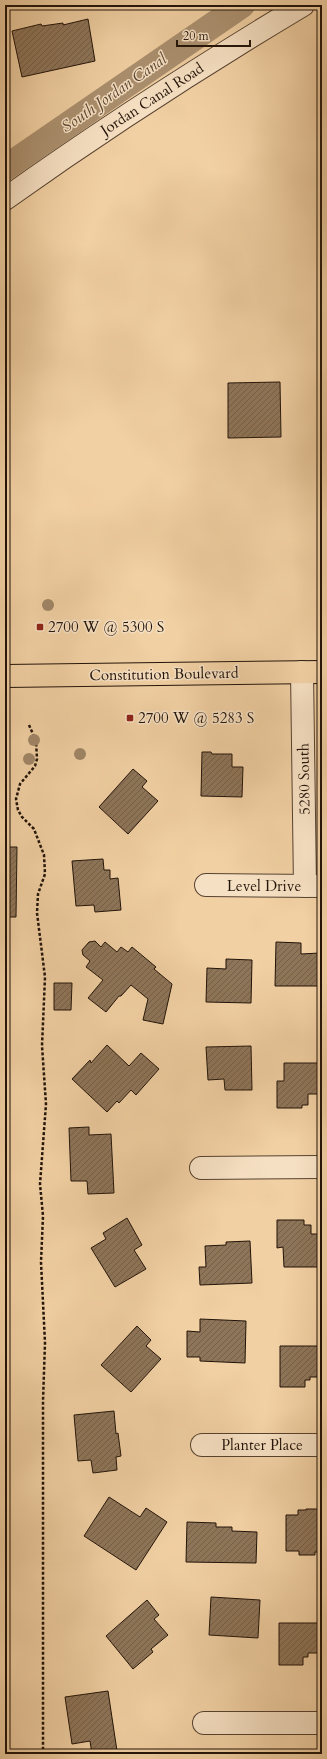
<svg xmlns="http://www.w3.org/2000/svg" width="327" height="1759" font-family="Cardo,serif">
<defs>
<pattern id="building-hatch" width="6" height="6" patternUnits="userSpaceOnUse"><rect width="6" height="6" fill="#8e7559"/><path d="M-1 1l2-2M0 6l6-6M5 7l2-2" fill="none" stroke="#745f48"/></pattern>
</defs>
<rect width="100%" height="100%" fill="#f1d0a3"/>
<filter id="stains"><feTurbulence type="fractalNoise" baseFrequency=".005" numOctaves="4"/><feColorMatrix values="0 0 0 0 .2 0 0 0 0 .09 0 0 0 0 .02 0 0 0 .5 -.17"/></filter>
<radialGradient id="worn" r=".72"><stop offset=".6" stop-color="#630" stop-opacity="0"/><stop offset="1" stop-color="#630" stop-opacity=".3"/></radialGradient>
<g fill="none" stroke-linecap="round" stroke-linejoin="round">
<path stroke="#ab906f" stroke-width="26" d="M5,168L242,5"/>
</g>
<g fill="url(#building-hatch)" stroke="#221309">
<path d="M88,19L95,61L22,77L12,31L41,24L42,26L63,23V25Z"/>
<path d="M280,382L281,437L228,438V383Z"/>
<path d="M202,752H211L212,754H232V767H243L242,797L201,796Z"/>
<path d="M133,769L147,781L142,787L158,801L128,834L99,807Z"/>
<path d="M5,847H17L16,917H5Z"/>
<path d="M103,859L104,870H110V879L118,878L121,910L95,912L94,905L76,906L72,861Z"/>
<path d="M95,941L101,947L105,942L117,952L121,947L128,952L132,947L156,967L154,969L172,984L163,1024L143,1020L148,999L131,985L121,996H119L106,1012L88,998L103,980L86,967L90,961L83,955L82,950L89,942Z"/>
<path d="M276,942L301,943V954L320,953V986H275Z"/>
<path d="M226,959L252,960L251,1003L206,1002L207,968L226,969Z"/>
<path d="M54,983H72L71,1010H54Z"/>
<path d="M107,1045L129,1066L141,1053L159,1069L136,1095L131,1090L119,1103L117,1101L107,1112L72,1079L90,1060L91,1063Z"/>
<path d="M251,1046L252,1090H225L224,1079L208,1080L206,1047Z"/>
<path d="M284,1063H322V1094H308V1105H302V1108H277V1081H284Z"/>
<path d="M89,1127V1135L111,1134L114,1193L88,1194L87,1181H71L69,1128Z"/>
<path d="M127,1218L142,1245L134,1250L146,1269L115,1287L91,1248L106,1239L103,1233Z"/>
<path d="M277,1220H304V1225H311V1234H322V1267H284L283,1247L277,1248Z"/>
<path d="M250,1241L252,1283L200,1285L199,1267H206L205,1246L226,1245V1242Z"/>
<path d="M200,1319L246,1321L245,1363L200,1361V1357H187V1331L200,1332Z"/>
<path d="M137,1326L151,1340L146,1346L161,1359L131,1392L101,1365Z"/>
<path d="M280,1346H322V1377H310V1380H305V1387H280Z"/>
<path d="M114,1411L116,1434L118,1433L121,1456L116,1457L117,1470L93,1473L91,1460L78,1461L74,1415Z"/>
<path d="M109,1497L140,1517L146,1508L167,1522L136,1570L84,1536Z"/>
<path d="M306,1509H322V1552H315V1555H299V1551H286V1515H298V1510H306Z"/>
<path d="M187,1522L216,1523V1527H232V1531L257,1532L256,1563L186,1562Z"/>
<path d="M211,1597L260,1600L258,1638L209,1635Z"/>
<path d="M147,1600L159,1615L154,1619L168,1635L151,1649L153,1652L133,1669L106,1636Z"/>
<path d="M279,1623H322V1653H308V1657H303V1665H279Z"/>
<path d="M108,1691L117,1751L92,1754L90,1741L72,1744L65,1697Z"/>
</g>
<g fill="none" stroke-linecap="round" stroke-linejoin="round">
<defs>
<g id="minor">
<path d="M5,199C102,130 201,66 303,5"/>
<path d="M302,672L305,886"/>
<path d="M206,885L322,886"/>
<path d="M201,1168L322,1167"/>
<path d="M202,1445H322"/>
<path d="M204,1723H322"/>
</g>
<path id="major" d="M5,676L322,672"/>
</defs>
<use href="#minor" stroke="#564230" stroke-width="24"/>
<use href="#major" stroke="#221309" stroke-width="24"/>
<path stroke="#221309" stroke-width="2.5" stroke-dasharray="3 2" stroke-linecap="butt" d="M29,725L36,741L37,759L35,766L20,784L16,799L18,810L22,817L34,829L44,855L45,874L38,894L37,913L45,977L42,1046L46,1104L40,1184L43,1216L41,1262L45,1343L43,1401V1754"/>
<use href="#minor" stroke="#f6e0c3" stroke-width="22"/>
<use href="#major" stroke="#f1d0a3" stroke-width="22"/>
</g>
<g fill="#a08667">
<circle cx="48" cy="605" r="6"/>
<circle cx="34" cy="740" r="6"/>
<circle cx="80" cy="754" r="6"/>
<circle cx="29" cy="759" r="6"/>
</g>
<g fill="#8f2418" stroke="#f6e0c3" stroke-width="1.5">
<rect x="36" y="623" width="8" height="8" rx="2"/>
<rect x="126" y="714" width="8" height="8" rx="2"/>
</g>
<g text-anchor="middle" dominant-baseline="central" stroke-width="3" stroke-linejoin="round" paint-order="stroke">
<g font-size="15" fill="#221309" stroke="#f6e0c3">
<text transform="translate(152 99) rotate(-33)">Jordan Canal Road</text>
<text transform="translate(164 674) rotate(-1)">Constitution Boulevard</text>
<text transform="translate(304 779) rotate(-91)">5280 South</text>
<text x="264" y="886">Level Drive</text>
<text x="262" y="1445">Planter Place</text>
</g>
<g font-size="15" fill="#221309" stroke="#f6e0c3" text-anchor="start">
<text x="48" y="627">2700 W @ 5300 S</text>
<text x="138" y="718">2700 W @ 5283 S</text>
</g>
<g font-size="16" font-style="italic" fill="#594532" stroke="#f6e0c3">
<text transform="translate(114 93) rotate(-35)">South Jordan Canal</text>
</g>
</g>
<rect width="327" height="1759" fill="none" stroke="#f1d0a3" stroke-width="20"/>
<rect x="6" y="6" width="315" height="1747" fill="none" stroke="#221309" stroke-width="2"/>
<rect x="10" y="10" width="307" height="1739" fill="none" stroke="#221309"/>
<path d="M177 40v6h73v-6" fill="none" stroke="#221309" stroke-width="2"/>
<text x="183" y="40" font-size="12" fill="#221309" stroke="#f6e0c3" stroke-width="3" paint-order="stroke">20 m</text>
<rect width="100%" height="100%" filter="url(#stains)"/>
<rect width="100%" height="100%" fill="url(#worn)"/>
</svg>
